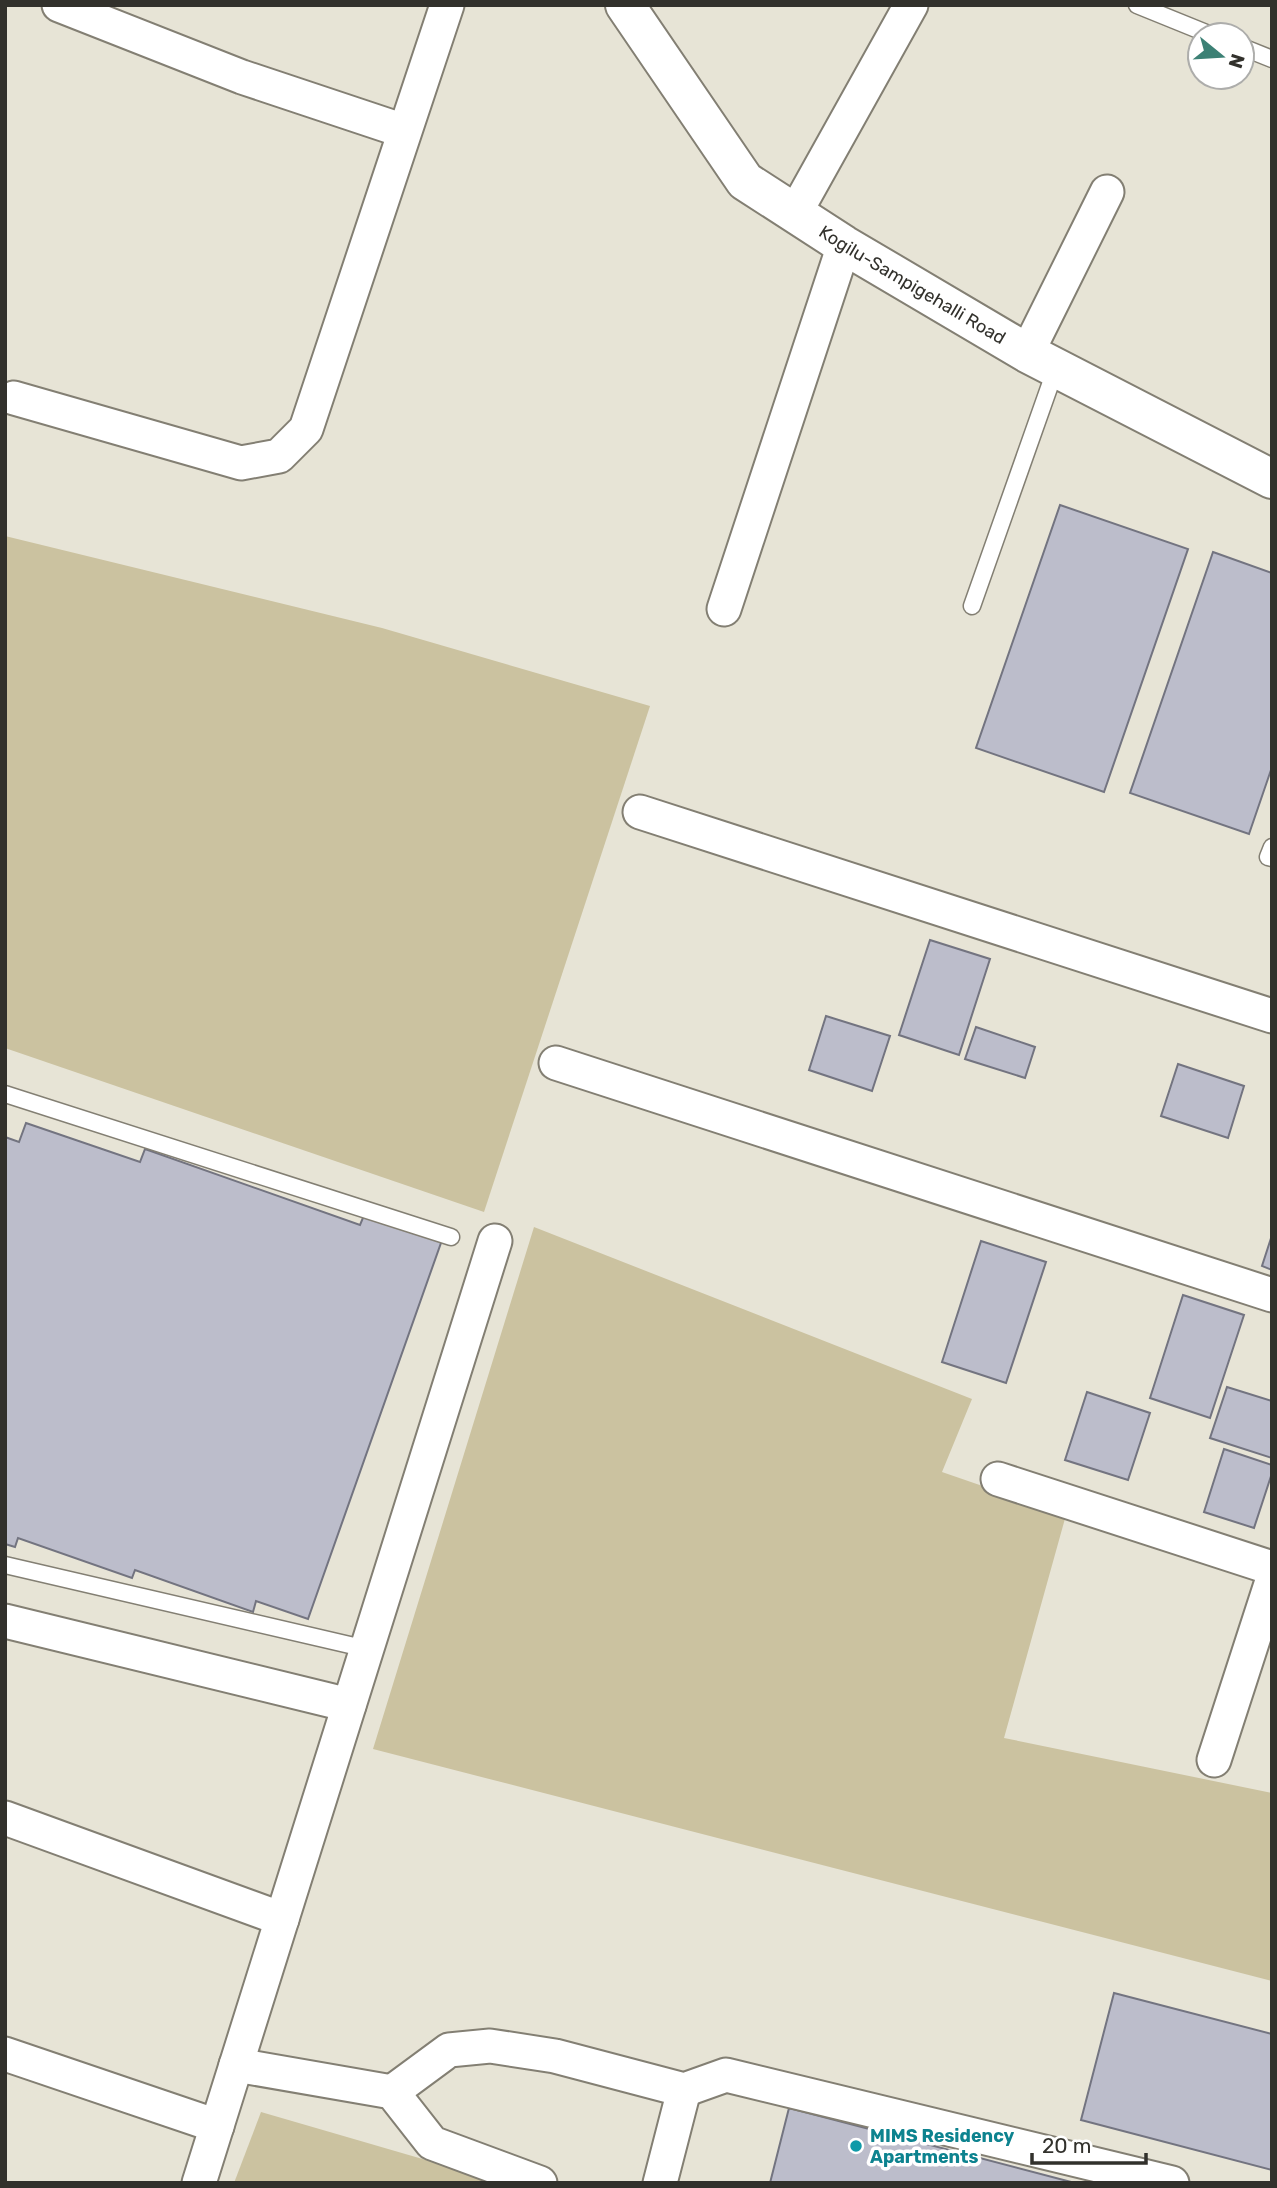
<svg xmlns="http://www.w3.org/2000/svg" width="1277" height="2188" font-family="Rubik,sans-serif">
<rect width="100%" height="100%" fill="#e7e4d6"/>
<g fill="#cbc2a0">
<path d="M5,536L382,628L650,706L484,1212L5,1048Z"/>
<path d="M534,1227L972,1399L942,1472L1066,1515L1004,1738L1272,1793V1981L373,1749Z"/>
<path d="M261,2112L505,2183H234Z"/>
</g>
<g fill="#bcbdcb" stroke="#737480" stroke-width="2">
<path d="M1060,505L1188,549L1104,792L976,748Z"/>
<path d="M1213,552L1272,573V767L1249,834L1130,793Z"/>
<path d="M930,940L990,959L959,1055L899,1035Z"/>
<path d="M826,1016L890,1036L872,1091L809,1070Z"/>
<path d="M976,1027L1035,1047L1025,1078L965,1059Z"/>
<path d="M1178,1064L1244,1086L1228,1138L1161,1116Z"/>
<path d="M26,1123L140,1162L145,1149L360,1225L365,1213L442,1240L308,1619L256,1601L253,1612L135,1570L132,1578L18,1538L15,1547L5,1544V1137L19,1142Z"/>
<path d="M1272,1235V1270L1262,1266Z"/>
<path d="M981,1241L1046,1262L1006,1383L942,1362Z"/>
<path d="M1183,1295L1244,1315L1210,1418L1150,1398Z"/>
<path d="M1227,1387L1272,1401V1458L1210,1438Z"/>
<path d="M1087,1392L1150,1413L1128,1480L1065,1460Z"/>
<path d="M1224,1449L1272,1465V1473L1254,1528L1204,1512Z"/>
<path d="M1114,1993L1272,2034V2170L1081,2120Z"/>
<path d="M789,2108L1075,2183H770Z"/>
</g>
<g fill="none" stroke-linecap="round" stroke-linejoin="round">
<defs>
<g id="service">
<path d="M1137,5L1211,35"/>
<path d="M1242,47L1272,59"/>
<path d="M972,606L1056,368"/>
<path d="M1272,847L1268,857L1272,858"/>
<path d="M5,1094L451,1237"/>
<path d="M5,1565L367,1649"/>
</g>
<g id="minor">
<path d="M59,5L242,77L404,131"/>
<path d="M795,213L911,5"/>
<path d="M1027,353L1107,192"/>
<path d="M14,398L241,463L279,456L306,429L447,5"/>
<path d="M724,609L844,245"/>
<path d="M640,812L1272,1016"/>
<path d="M556,1063L1272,1295"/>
<path d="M998,1479L1272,1568"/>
<path d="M5,1621L349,1705"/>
<path d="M1214,1760L1272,1581"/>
<path d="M5,1818L282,1919"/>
<path d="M5,2054L217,2126"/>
<path d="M236,2065L392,2092L432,2143L540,2183"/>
<path d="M392,2092L449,2050L490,2046L555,2056L684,2090L726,2075L1172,2183"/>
<path d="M199,2183L495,1241"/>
<path d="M660,2183L684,2090"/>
</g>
<g id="tertiary">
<path id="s1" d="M625,5L745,181L844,245L1027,353L1272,479"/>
</g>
</defs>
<use href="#service" stroke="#837f73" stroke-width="19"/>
<use href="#minor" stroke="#837f73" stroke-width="37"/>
<use href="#tertiary" stroke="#837f73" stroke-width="42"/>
<use href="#service" stroke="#fff" stroke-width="16"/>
<use href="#minor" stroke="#fff" stroke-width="33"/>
<use href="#tertiary" stroke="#fff" stroke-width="38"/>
</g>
<circle fill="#0f9aa8" stroke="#fff" stroke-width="2.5" cx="856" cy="2146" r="7"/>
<g text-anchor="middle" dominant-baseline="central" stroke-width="7" stroke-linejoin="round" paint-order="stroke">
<g font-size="18" fill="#32312c" stroke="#fff">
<text stroke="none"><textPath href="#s1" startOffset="410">Kogilu-Sampigehalli Road</textPath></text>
</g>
<g font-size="18" font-weight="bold" fill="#0d838f" stroke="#fff" text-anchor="start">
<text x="870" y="2136">MIMS Residency<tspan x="870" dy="21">Apartments</tspan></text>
</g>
</g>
<rect width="1277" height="2188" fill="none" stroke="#32312c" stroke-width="14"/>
<g transform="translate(1221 56) rotate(108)"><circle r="33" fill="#ffffff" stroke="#adadab" stroke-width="2"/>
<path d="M0-5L12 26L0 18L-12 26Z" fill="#3c8175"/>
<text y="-10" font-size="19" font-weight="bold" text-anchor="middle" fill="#32312c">N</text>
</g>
<path d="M1032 2153v10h114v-10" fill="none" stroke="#32312c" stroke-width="3.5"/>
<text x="1042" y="2153" font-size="21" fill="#32312c" stroke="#ffffff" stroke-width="5" paint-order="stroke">20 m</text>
</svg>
